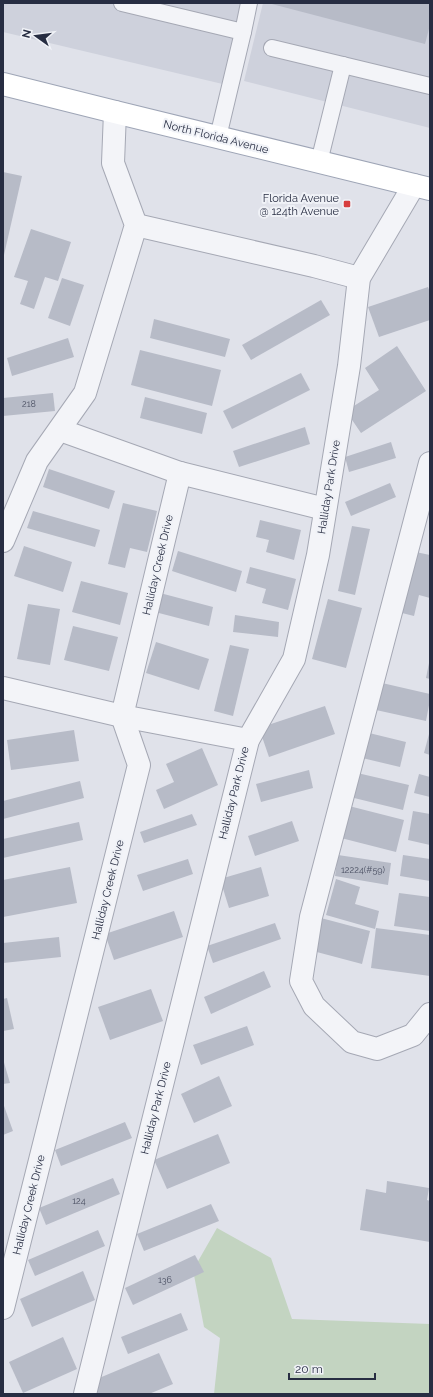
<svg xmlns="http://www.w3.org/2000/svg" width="433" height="1397" font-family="Raleway,sans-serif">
<rect width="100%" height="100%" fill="#e0e2ea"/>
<g fill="#ced1dc">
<path d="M3,3H248L231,86L3,32Z"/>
<path d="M263,3H430V128L244,81Z"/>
</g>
<path fill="#c3d4c1" d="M217,1228L271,1258L292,1319L430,1324V1394H214L220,1338L204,1327L193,1270Z"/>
<g fill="#b7bbc7">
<path d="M268,3H430V25L425,44Z"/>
<path d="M3,172L22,176L4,255H3Z"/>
<path d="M31,229L71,242L58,281L45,277L34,309L20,304L28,281L14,277Z"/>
<path d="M62,278L84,285L70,326L48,318Z"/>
<path d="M428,287L430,292V320L379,337L368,307Z"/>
<path d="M321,300L330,315L251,360L242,345Z"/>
<path d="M154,319L230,339L225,357L150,338Z"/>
<path d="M68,338L74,357L12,376L7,358Z"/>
<path d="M397,346L426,391L361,433L346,411L379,390L365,368Z"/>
<path d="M140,350L221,370L212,406L131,385Z"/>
<path d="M301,373L310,390L232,429L223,411Z"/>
<path d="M53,393L55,411L3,416V398Z"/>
<path d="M145,397L207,413L202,434L140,418Z"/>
<path d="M305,427L310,444L239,467L233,451Z"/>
<path d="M391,442L396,458L349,472L345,457Z"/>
<path d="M49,469L115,491L109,509L43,487Z"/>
<path d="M390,483L396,497L351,516L345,502Z"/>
<path d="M123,503L157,511L147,552L130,548L125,568L108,564Z"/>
<path d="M33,511L100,530L95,547L27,528Z"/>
<path d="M260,520L301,530L294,560L266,552L269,540L256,537Z"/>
<path d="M352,526L370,529L355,595L338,591Z"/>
<path d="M24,546L72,562L63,592L14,576Z"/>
<path d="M178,551L242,571L236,592L172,571Z"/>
<path d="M411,551L430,555V598L419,595L414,616L398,612Z"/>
<path d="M250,567L296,579L288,610L262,603L266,589L246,583Z"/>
<path d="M81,581L128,593L120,625L72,612Z"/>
<path d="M160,593L213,607L209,626L155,612Z"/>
<path d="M328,599L362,608L346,668L312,659Z"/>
<path d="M28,604L60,609L50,665L17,659Z"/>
<path d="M235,615L279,622L278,637L233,632Z"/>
<path d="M73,626L118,637L109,671L64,660Z"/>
<path d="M156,642L209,659L199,690L146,673Z"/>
<path d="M230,645L249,649L233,716L214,711Z"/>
<path d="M429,663H430V679L426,678Z"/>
<path d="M382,683L430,694V700L426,721L376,710Z"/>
<path d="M325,706L335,734L269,757L259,728Z"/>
<path d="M74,730L79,761L11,770L7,740Z"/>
<path d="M365,732L406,742L400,767L358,757Z"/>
<path d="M429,734H430V755L424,753Z"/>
<path d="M202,748L218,785L164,809L156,790L174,782L166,764Z"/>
<path d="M309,770L313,788L261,802L256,784Z"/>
<path d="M353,772L409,785L403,810L346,796Z"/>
<path d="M419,774L430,777V797L414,793Z"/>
<path d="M80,781L84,798L3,819V801Z"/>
<path d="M349,806L404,820L396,852L341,838Z"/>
<path d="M413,811L430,814V845L408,840Z"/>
<path d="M192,814L197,825L144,843L140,832Z"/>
<path d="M292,821L299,841L255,856L248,836Z"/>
<path d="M79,822L83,840L3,858V839Z"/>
<path d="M338,855L391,863L388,885L335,876Z"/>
<path d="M403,855L430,859V881L400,876Z"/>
<path d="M188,859L193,874L143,891L137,875Z"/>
<path d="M70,867L77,903L3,917V880Z"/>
<path d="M261,867L269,896L229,908L220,879Z"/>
<path d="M336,879L360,887L355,904L379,911L375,929L326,915Z"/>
<path d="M399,893L430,897V931L394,926Z"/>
<path d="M174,911L183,937L114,960L105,934Z"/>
<path d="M321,918L370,931L362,964L313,951Z"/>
<path d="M275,923L281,939L213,963L207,946Z"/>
<path d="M376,928L430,935V976L371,968Z"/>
<path d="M59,937L61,957L3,963V943Z"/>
<path d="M264,971L271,987L211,1014L204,997Z"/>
<path d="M151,989L163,1021L110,1040L98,1007Z"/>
<path d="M7,998L14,1029L3,1031V999Z"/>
<path d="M247,1026L254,1045L201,1065L193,1045Z"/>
<path d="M3,1059L10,1083L3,1084Z"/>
<path d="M219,1076L232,1106L194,1123L181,1094Z"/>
<path d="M3,1103L13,1131L3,1135Z"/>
<path d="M125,1122L132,1138L61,1166L55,1150Z"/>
<path d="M218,1134L230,1163L167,1189L154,1160Z"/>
<path d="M113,1178L120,1194L46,1225L39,1208Z"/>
<path d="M387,1181L429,1188L427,1200L430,1201V1242L360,1230L366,1189L386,1193Z"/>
<path d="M211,1204L219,1221L144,1251L137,1234Z"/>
<path d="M98,1230L105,1246L35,1276L28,1260Z"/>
<path d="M195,1255L204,1272L133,1305L125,1288Z"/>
<path d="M83,1271L95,1300L32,1327L20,1299Z"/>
<path d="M181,1313L188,1330L128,1354L121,1337Z"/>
<path d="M63,1337L77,1369L23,1393L9,1362Z"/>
<path d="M159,1353L173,1384L149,1394H98L92,1381Z"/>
</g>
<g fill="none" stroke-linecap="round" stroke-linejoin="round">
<defs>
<g id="service">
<path d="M122,3L243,32L218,137"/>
<path d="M243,32L249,3"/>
<path d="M272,48L430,86"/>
<path d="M319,162L343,65"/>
</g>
<g id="minor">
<path d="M136,225L314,266L359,278"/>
<path d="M60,430L180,473L325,509"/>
<path d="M430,463L311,917L301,981L314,1006L352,1042L377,1049L413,1035L430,1014"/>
<path d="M3,541L37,461L85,393L136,225L113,163L115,112"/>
<path d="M3,688L122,716L248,740"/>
<path d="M3,1308L139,765L122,716L180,473"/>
<path d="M85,1394L248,740L294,659L318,555L349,366L359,278L414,185"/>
</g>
<path id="primary" d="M3,84L115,112L430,189"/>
</defs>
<use href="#service" stroke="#a5a8b4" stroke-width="18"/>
<use href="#minor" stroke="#a5a8b4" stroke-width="24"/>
<use href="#primary" stroke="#9ea5b6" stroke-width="24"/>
<use href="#service" stroke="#f3f4f8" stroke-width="16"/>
<use href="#minor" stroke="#f3f4f8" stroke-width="22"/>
<use href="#primary" stroke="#fff" stroke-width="22"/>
</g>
<rect fill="#d73d3e" stroke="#f0f2f7" stroke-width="1.5" x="343" y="200" width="8" height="8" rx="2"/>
<g text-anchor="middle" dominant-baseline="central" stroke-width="4" stroke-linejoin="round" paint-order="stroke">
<g font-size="9" fill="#4b5063">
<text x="29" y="404">218</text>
<text x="363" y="870">12224(#59)</text>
<text x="79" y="1201">124</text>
<text x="165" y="1280">136</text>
</g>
<g font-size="11" fill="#272d42" stroke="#f0f2f7">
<text transform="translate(216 137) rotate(14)">North Florida Avenue</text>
<text transform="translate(329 487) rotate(-81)">Halliday Park Drive</text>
<text transform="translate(158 565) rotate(-77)">Halliday Creek Drive</text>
<text transform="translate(234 793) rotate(-76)">Halliday Park Drive</text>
<text transform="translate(108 890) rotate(-76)">Halliday Creek Drive</text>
<text transform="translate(156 1108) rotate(-76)">Halliday Park Drive</text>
<text transform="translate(29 1205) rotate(-76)">Halliday Creek Drive</text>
</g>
<g font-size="11" fill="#272d42" stroke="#f0f2f7" text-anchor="end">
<text x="339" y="198">Florida Avenue<tspan x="339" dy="13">@ 124th Avenue</tspan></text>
</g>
</g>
<rect width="433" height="1397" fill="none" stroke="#272d42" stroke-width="8"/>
<g transform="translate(36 36) rotate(284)" stroke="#f0f2f7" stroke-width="3" paint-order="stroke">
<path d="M0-3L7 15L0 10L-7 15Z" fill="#272d42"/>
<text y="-6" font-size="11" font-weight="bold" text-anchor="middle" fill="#272d42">N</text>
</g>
<path d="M289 1373v6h86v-6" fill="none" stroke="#272d42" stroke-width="2"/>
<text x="295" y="1373" font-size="12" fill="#272d42" stroke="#f0f2f7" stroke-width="3" paint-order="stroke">20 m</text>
</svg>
